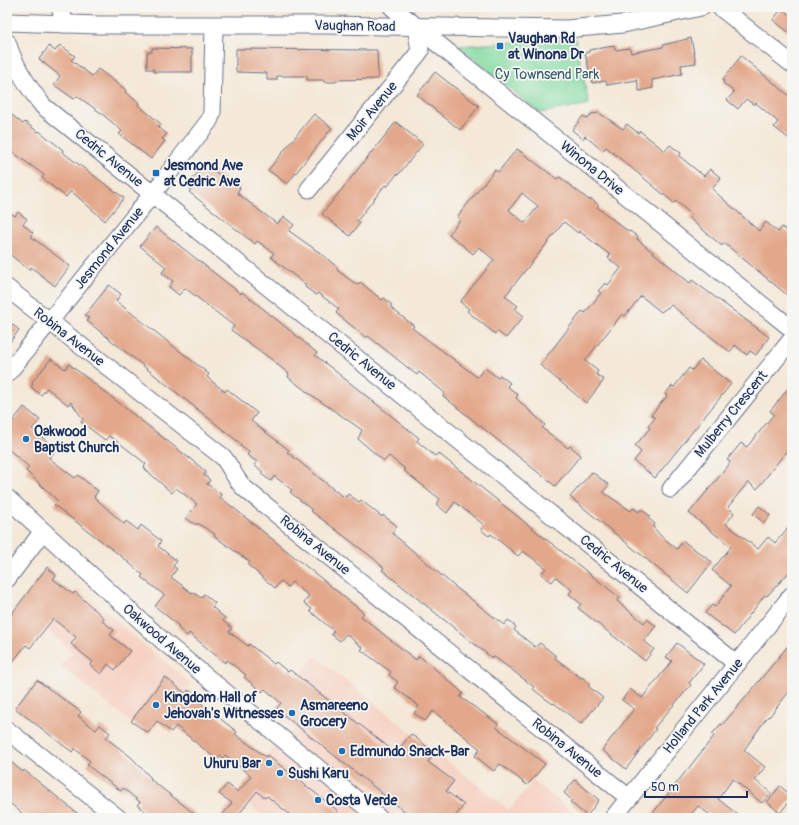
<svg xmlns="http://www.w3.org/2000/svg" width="799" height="825" font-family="Pangolin,sans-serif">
<rect width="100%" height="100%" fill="#f6f6f2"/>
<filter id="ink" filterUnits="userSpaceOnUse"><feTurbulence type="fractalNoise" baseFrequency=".025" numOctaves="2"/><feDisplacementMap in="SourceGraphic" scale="8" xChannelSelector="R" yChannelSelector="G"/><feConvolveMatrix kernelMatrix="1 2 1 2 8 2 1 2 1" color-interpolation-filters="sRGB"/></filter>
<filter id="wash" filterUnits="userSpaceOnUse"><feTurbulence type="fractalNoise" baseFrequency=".012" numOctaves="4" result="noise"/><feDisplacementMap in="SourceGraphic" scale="16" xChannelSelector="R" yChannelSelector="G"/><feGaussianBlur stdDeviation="0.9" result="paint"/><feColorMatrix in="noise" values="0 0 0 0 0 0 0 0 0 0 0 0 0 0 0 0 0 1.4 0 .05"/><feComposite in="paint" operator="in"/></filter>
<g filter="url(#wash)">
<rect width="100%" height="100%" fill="#f4e8d7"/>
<g fill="#f6d2c3">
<path d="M78,589L191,684L148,736L61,666L73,652L46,629Z"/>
<path d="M315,656L509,810L533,781L582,818H257L260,813L248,803L236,818H226L221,814L267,755L294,730L271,711Z"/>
</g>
<path fill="#80da9f" stroke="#4e847e" d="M575,38L589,104L540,113L458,46Z"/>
<g id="blocks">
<g fill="#e3a88b" fill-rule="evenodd">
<path d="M782,8L792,17V35L773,20Z"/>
<path d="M691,38L696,63L681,65L682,74L652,80L653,88L639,91L637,80L607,85L606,81L592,83L585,53L589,52V50L614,46L615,50L630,48L631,53L663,47V45Z"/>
<path d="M60,45L75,56L71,60L92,76L98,69L126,90L125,92L139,103L138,105L161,124L158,127L167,134L162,139L165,141L151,159L119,134L122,131L121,130L101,113L77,96L74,99L54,85L60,76L39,59L49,46L55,51Z"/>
<path d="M152,48L192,49V72H154V69H147V52H152Z"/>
<path d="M236,49L377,50L378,79L336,80V82H324V80H307V76H277V80H267V73L236,72Z"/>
<path d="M741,56L792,98V141L774,127L778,122L756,103L754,105L746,99L738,109L727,100L734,92L723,83L724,81L723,79Z"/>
<path d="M435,72L479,106L460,130L417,95Z"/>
<path d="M7,111L23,124L25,122L38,132L39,131L63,150L62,152L124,198L105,221L71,191L66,197L42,178L44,175L7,148Z"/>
<path d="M599,113L623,129L627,124L638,133L640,131L665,151L670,145L681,153L679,156L704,176L710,169L721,178L712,189L759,231L766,222L778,232L782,227L792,235V299L724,243L722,246L689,218L692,215L676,201L674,203L606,147L603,151L585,136L583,139L572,130L583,116L588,119L591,114Z"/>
<path d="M314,114L332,128L287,184L268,170Z"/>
<path d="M396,122L423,144L398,175L397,174L387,187L385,185L357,221L360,223L350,236L322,214Z"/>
<path d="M517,149L557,179L559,177L561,178L589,200L591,199L599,205L597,207L629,232L630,231L638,237L637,239L690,283L692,280L769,337L756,355L750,351L747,355L735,345L730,352L671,305L661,312L641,296L625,316L622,314L585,361L598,371L596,374L604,380L586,403L540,365L582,311L585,313L601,293L598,291L605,283L608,285L621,268L608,258L610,255L579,231L578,233L564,222L505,296L518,306L515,309L524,316L506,338L497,331L495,334L467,311L469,309L460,302L494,260L479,247L473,254L449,234L460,220L457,217L482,186L495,170L498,172ZM522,193L538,206L525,223L509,210Z"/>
<path d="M205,164L230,183L232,181L240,188L237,193L277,224L284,217L294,225L289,231L323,255L338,268L337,270L357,285L360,282L382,300L384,298L392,305L390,307L414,326L412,328L477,377L485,368L498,378L500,375L510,383L507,386L518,395L516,398L545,425L542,428L568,448L570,446L581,455L555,486L443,396L445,393L419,372L417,375L368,336L366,338L357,330L336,313L339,309L318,293L316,295L305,287L306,285L271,257L274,253L257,241L255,244L189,192L191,190L187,185Z"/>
<path d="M7,210L15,216L18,212L27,219L23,224L33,233L30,236L70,266L55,286L31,267L29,270L7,252Z"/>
<path d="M156,227L241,294L242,292L266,311L310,347L317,353L315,355L419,438L417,441L435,456L438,453L620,598L617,601L644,623L647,619L656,626L644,641L654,649L645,661L578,608L581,604L569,594L572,590L556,577L552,582L541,574L546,568L523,551L518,556L491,534L489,536L481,530L484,525L455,502L447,513L436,504L440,499L403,470L405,469L389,456L384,461L358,439L362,430L307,392L288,377L289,374L271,359L231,330L234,326L185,288L179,295L169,287L173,281L162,273L166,267L140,246Z"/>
<path d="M109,285L121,294L116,301L209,374L207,377L225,392L227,389L257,413L251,421L289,450L287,452L291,455L342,496L344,495L346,497L348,494L359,502L361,500L382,517L383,515L397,526L392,533L454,586L504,625L508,620L516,627L514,630L535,647L540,643L556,656L555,658L581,678L582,677L590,684L588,686L603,698L581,724L554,703L553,704L543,697L533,689L534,687L512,670L493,656L492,658L468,639L382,570L384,568L373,558L311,511L312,510L290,492L292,490L274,476L271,481L261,474L263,472L254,465L257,462L247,455L249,452L240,446L241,444L87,321L89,318L85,315Z"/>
<path d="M7,320L19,330L7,346Z"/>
<path d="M51,359L65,369L69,364L198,465L206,472L204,475L210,480L207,484L221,494L220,497L364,613L361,616L382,633L416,660L419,656L428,663L463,693L460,697L489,717L498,724L496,727L545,764L531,781L527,785L500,764L494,771L475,756L480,749L433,711L425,721L414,713L419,706L394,687L398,682L389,675L391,672L361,650L363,648L346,634L340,641L331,634L334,631L310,611L312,609L304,603L309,596L292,582L288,587L281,581L275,588L248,565L250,562L214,536L215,534L197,523L196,525L186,518L197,504L176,488L172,493L146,470L144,467L146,464L122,445L109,436L105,440L81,422L83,419L71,402L68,405L47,388L41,395L31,387L33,384L32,382Z"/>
<path d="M701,360L731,384L655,478L634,461L641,452L635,446L650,428L648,426L655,418L651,415L667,396L665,394L672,386L674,387L689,368L692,370Z"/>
<path d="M792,384V444L757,489L748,482L728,507L734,513L726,524L758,549L768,537L775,543L792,523V569L767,596L765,595L734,635L705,613L712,605L715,607L731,586L712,570L731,547L689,513L728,466L730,462L727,460L741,443L747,447L774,414L770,411Z"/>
<path d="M24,407L40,420L32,429L56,449L49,458L75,478L78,475L98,491L94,497L124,524L126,521L138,530L141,525L161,541L158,546L177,561L173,566L177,569L171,577L193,594L194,593L201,598L204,594L215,603L212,607L225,618L223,621L232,628L229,632L248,646L249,644L274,664L276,662L288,672L290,670L396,753L411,734L435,753L428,762L454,781L446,791L464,805L454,818H413L276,709L281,703L265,689L262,692L244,677L246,675L227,660L225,663L189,633L187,636L178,628L179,626L155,606L164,595L141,577L143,575L121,556L54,505L58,501L26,471L29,467L7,448V428Z"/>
<path d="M592,472L609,485L603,492L631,511L633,508L639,512L641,509L650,516L648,518L655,524L653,527L661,536L677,549L683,541L712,562L688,593L570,497Z"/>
<path d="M759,506L770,515L764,523L753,514Z"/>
<path d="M47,567L56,575L53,579L73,594L75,592L104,618L102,621L114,630L110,635L130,651L115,670L108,664L101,674L90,665L93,662L71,644L76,637L53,619L30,648L26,645L7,669V620Z"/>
<path d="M792,641V688L769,717L768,716L744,750L765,767L755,780L771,793L762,803L733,779L718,799L742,818H714L698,806L688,818H649L714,736L712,734L721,724L722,725L741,703Z"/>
<path d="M677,643L704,664L689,683L691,685L654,728L656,729L626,769L602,750L634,709L622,700L630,689L642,698L672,661L666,657Z"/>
<path d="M165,677L186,694L188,690L198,698L197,700L237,732L235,734L239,737L266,757L267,755L338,811L333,818H294L267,796L265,798L257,791L236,818H220L232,803L219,794L227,784L238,792L251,776L225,755L223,758L220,755L217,760L176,726L171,732L157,721L148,733L131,721Z"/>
<path d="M37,680L81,712L78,716L96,730L100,725L110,733L106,738L131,757L151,778L150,779L200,818H154L137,805L140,802L123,788L121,791L87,765L90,761L75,749L72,752L15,708Z"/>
<path d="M7,759L23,772L24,770L83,818H29L23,814L7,801Z"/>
<path d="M575,780L599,800L587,816L570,802L572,800L564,793Z"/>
<path d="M780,786L792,796V798L780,813L767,802Z"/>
</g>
</g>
</g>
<g filter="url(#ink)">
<use href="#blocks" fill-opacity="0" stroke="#677088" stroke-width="1"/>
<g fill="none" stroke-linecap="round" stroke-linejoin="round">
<defs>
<g id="minor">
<path d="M60,7L65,24"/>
<path d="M392,7L792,329"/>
<path d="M720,7L792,64"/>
<path d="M7,22L99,25H327L566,29L623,24L701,7"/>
<path d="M7,42C14,66 28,87 43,106L737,664"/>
<path d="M309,189L417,55L420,51L416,27"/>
<path d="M7,288L223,457C231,467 235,479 244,488L629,798"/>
<path d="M7,374L162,182L209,121L212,113L214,26"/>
<path d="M671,489L792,339"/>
<path d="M7,498L164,642L379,818"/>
<path d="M7,579L43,531"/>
<path d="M7,730L118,818"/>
<path d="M613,818L792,595"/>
</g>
</defs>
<use href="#minor" stroke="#677088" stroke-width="19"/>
<use href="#minor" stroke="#fff" stroke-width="17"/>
</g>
</g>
<g fill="#1f6fb2" stroke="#f6f6f2" stroke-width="1.5">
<rect x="496" y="42" width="8" height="8" rx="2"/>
<rect x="152" y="169" width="8" height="8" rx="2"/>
<circle cx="26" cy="439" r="4"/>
<circle cx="156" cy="705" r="4"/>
<circle cx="292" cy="713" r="4"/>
<circle cx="342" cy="751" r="4"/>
<circle cx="269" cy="763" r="4"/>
<circle cx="280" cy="773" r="4"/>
<circle cx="318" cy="800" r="4"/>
</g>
<g text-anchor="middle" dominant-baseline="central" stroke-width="3.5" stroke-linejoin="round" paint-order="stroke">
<g font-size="14" fill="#1b2f5e" stroke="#f6f6f2">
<text transform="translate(355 26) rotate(1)">Vaughan Road</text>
<text transform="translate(372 111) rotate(-51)">Moir Avenue</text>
<text transform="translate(109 158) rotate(39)">Cedric Avenue</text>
<text transform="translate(592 168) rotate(39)">Winona Drive</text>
<text transform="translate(109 248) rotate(-51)">Jesmond Avenue</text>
<text transform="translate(69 337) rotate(38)">Robina Avenue</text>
<text transform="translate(362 361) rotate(39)">Cedric Avenue</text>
<text transform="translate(731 414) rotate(-51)">Mulberry Crescent</text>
<text transform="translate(315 545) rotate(39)">Robina Avenue</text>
<text transform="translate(614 564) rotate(39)">Cedric Avenue</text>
<text transform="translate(162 639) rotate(41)">Oakwood Avenue</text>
<text transform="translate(703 706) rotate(-51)">Holland Park Avenue</text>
<text transform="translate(567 748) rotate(39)">Robina Avenue</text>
</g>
<g font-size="14" font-weight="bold" fill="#1b2f5e" stroke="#f6f6f2" text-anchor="start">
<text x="508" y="38">Vaughan Rd<tspan x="508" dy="16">at Winona Dr</tspan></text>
<text x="164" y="165">Jesmond Ave<tspan x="164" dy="16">at Cedric Ave</tspan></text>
<text x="34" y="431">Oakwood<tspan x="34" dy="16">Baptist Church</tspan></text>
<text x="164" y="697">Kingdom Hall of<tspan x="164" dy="16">Jehovah's Witnesses</tspan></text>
<text x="300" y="705">Asmareeno<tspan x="300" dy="16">Grocery</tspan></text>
<text x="350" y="751">Edmundo Snack-Bar</text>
<text x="261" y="763" text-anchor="end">Uhuru Bar</text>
<text x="288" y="773">Sushi Karu</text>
<text x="326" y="800">Costa Verde</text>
</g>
<g font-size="14" fill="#345a6e" stroke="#f6f6f2">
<text x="547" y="74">Cy Townsend Park</text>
</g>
</g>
<rect width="799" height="825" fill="none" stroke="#f6f6f2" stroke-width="24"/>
<path d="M645 791v6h102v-6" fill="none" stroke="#1b2f5e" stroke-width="2"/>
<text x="651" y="791" font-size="12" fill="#1b2f5e" stroke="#f6f6f2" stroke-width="3" paint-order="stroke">50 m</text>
</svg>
